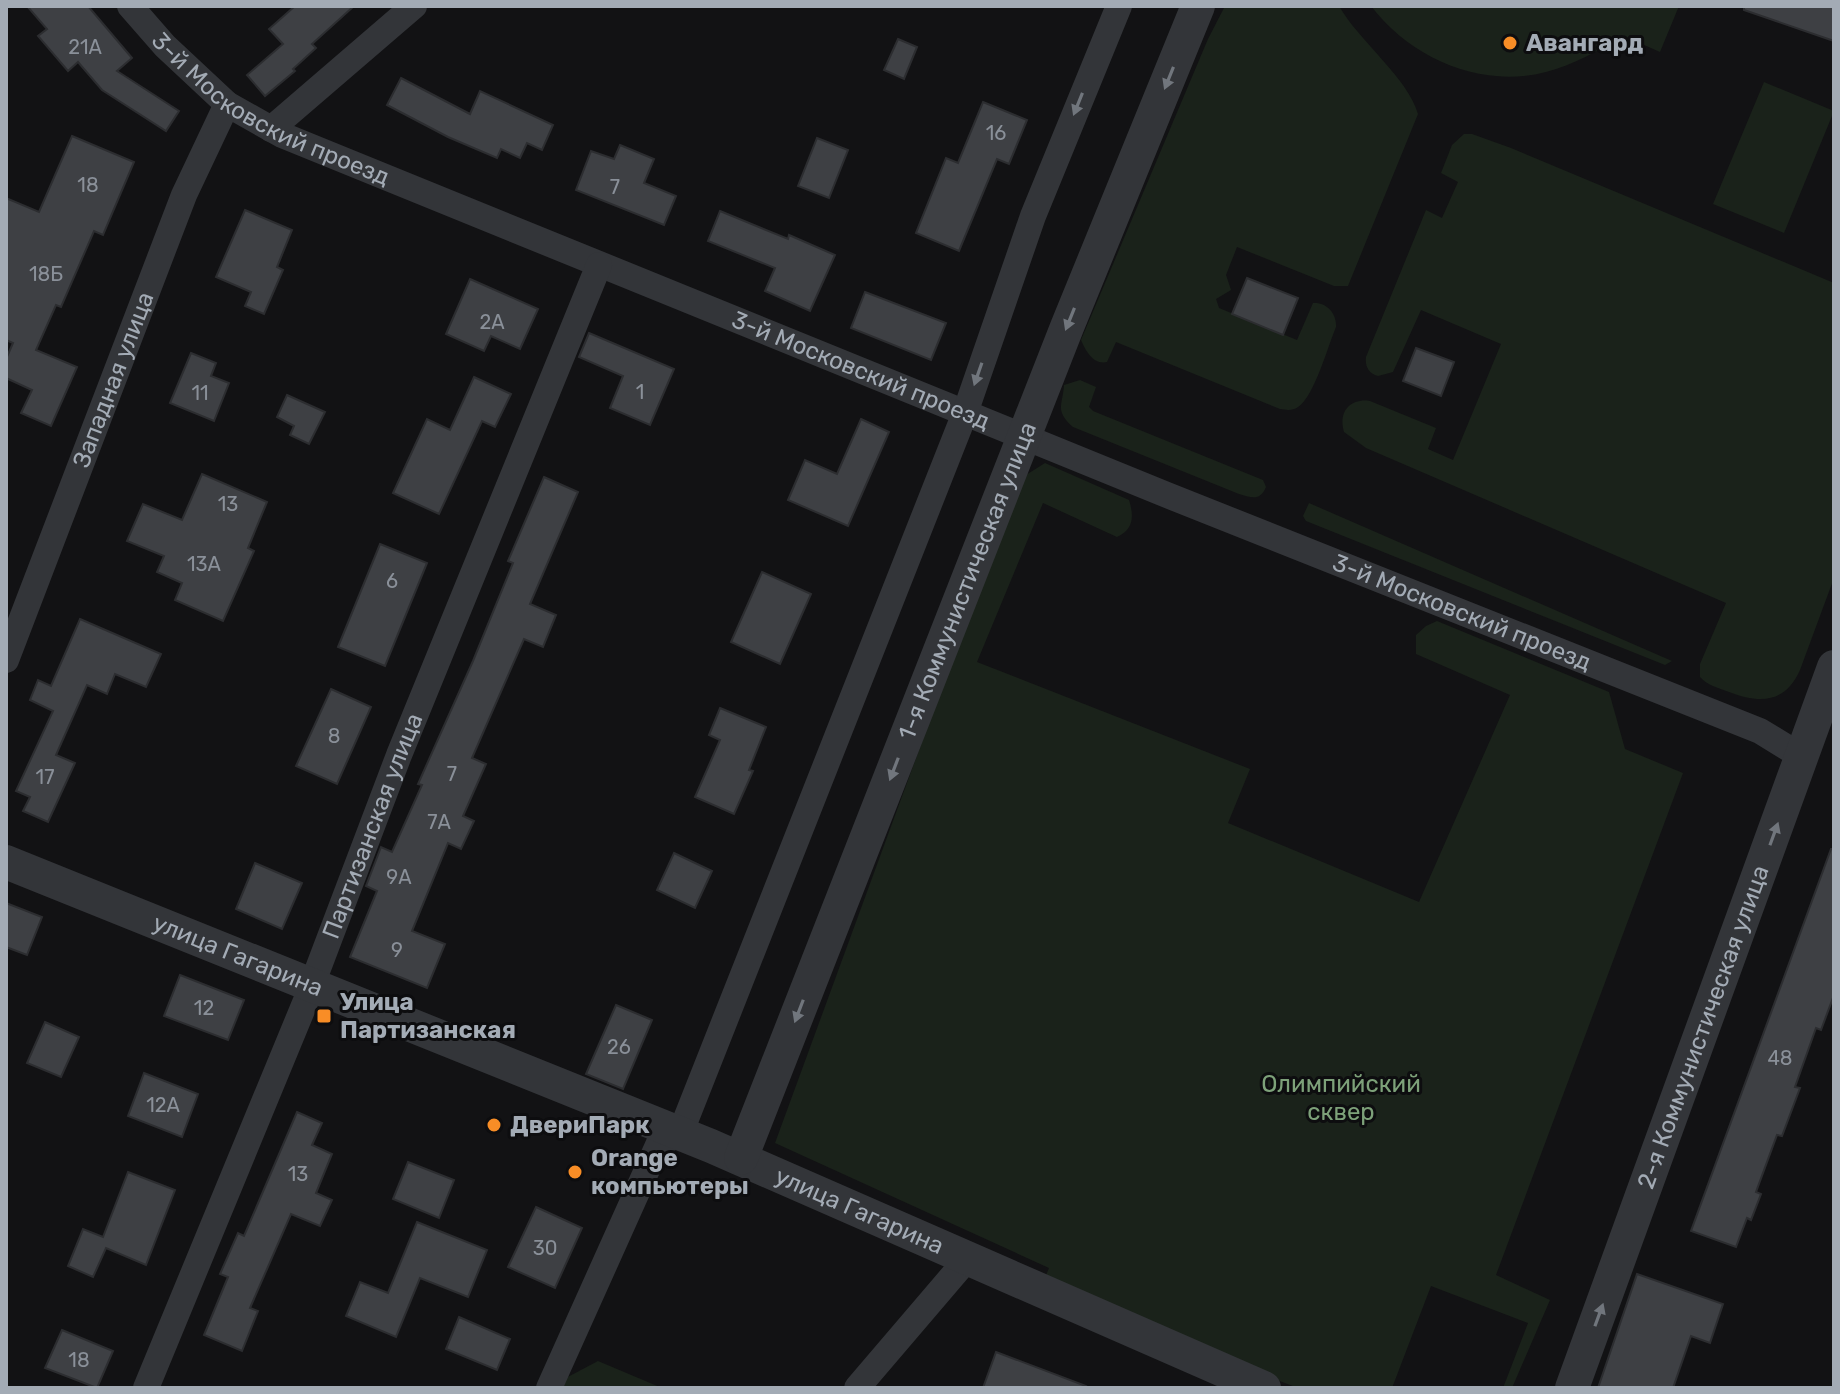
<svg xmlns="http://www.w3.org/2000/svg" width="1840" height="1394" font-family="Rubik,sans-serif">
<rect width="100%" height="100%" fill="#121214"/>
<g fill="#1a221a">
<path d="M1225,6H1339C1359,41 1408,78 1418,114L1348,286H1334L1237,247L1226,275L1231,290L1216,299L1219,308L1297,340L1313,303C1327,302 1337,314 1336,327C1328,346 1314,397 1298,407C1292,411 1287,410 1280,409L1116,342L1107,362C1094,365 1086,352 1081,340L1208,39Z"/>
<path d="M1371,6H1679L1660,52L1624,36C1599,50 1573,65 1546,72C1480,89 1411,58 1371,6Z"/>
<path d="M1764,82L1834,111L1784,233L1713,204Z"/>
<path d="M1464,134H1472L1511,148L1834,283V578L1800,670C1785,703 1761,704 1729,692C1718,688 1707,685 1700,677V664L1726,603L1366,448L1344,432C1338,412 1350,398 1370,401L1436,428L1428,449L1453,460L1501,344L1421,310L1393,372L1378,376C1368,373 1365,366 1366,357L1426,210L1442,218L1458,182L1441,173L1452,145Z"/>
<path d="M1080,380L1096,387L1089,407L1093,411L1263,480L1266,487C1260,501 1252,498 1239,494L1073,427C1054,410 1063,405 1064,385Z"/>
<path d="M1045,463L1129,500C1134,516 1134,529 1117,537L1043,503L977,662L1250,769L1228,823L1419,902L1510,695L1416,654V635L1426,626L1437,621L1609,692L1625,749L1683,773L1496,1275L1550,1300L1512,1388H1503L1528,1323L1431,1286L1392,1388H1298L1040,1290L1049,1268L775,1143L1011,499L1026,475Z"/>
<path d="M1309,503L1672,661L1665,665L1306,521L1303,516Z"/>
<path d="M598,1361L662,1388H547Z"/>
</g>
<g fill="#3e4044" stroke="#2c2d30" stroke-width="2">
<path d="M27,6H88L132,58L117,71L179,111L166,131L102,90L78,62L68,71L38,36L47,29Z"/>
<path d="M295,6H354L312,44L316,48L293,69L295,71L265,96L247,75L283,44L269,29Z"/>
<path d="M1744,6H1834V41L1744,10Z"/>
<path d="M898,39L917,47L904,79L884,70Z"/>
<path d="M401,78L470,114L480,91L553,125L542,150L527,143L520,158L501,149L497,158L448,137L387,105Z"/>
<path d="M983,102L1027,120L1009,164L997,159L959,251L916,233L946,158L958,163Z"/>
<path d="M72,136L134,162L103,235L94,231L61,307L56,305L36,350L77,367L51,426L21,413L32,390L6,378V359L13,343L6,340V198L39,212Z"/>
<path d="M817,138L848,150L829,198L798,186Z"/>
<path d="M620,145L654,159L644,183L676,196L664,225L576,190L591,151L614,159Z"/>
<path d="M245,210L292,230L277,267L283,270L264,314L245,306L251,292L216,277Z"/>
<path d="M720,211L788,239L789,235L835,255L810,311L765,291L775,268L708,241Z"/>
<path d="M1247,278L1298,298L1283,335L1232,314Z"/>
<path d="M470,279L538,309L520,349L491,336L484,351L446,334Z"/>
<path d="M865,292L946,323L931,360L851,328Z"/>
<path d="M589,333L674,369L650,425L610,408L623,376L579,357Z"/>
<path d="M1416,348L1454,362L1441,396L1403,381Z"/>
<path d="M191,353L216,363L211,376L229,383L214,421L170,403Z"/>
<path d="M474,377L511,394L495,427L482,421L439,514L393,493L427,419L450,430Z"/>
<path d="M287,395L325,412L309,444L290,435L294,426L277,417Z"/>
<path d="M861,419L889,432L848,526L788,500L805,460L837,474Z"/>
<path d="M202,474L267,502L248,548L254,551L223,621L175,600L182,583L157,572L164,556L127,541L143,504L182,520Z"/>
<path d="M544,477L578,492L530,604L556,615L543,647L524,639L472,758L486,764L463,816L474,821L461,849L448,843L412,931L445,944L427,988L350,957L377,891L366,886L381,847L392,852L422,785L418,784L473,661L513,563L508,561Z"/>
<path d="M380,544L427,563L385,666L338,647Z"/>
<path d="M762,572L811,594L780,664L731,642Z"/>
<path d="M80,619L161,654L146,687L115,674L107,694L87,685L56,755L75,763L48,822L23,811L30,797L16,791L53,711L30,700L38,680L51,686Z"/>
<path d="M331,689L371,707L337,784L296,766Z"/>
<path d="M720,708L766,727L749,770L753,771L734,814L695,797L720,740L709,735Z"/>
<path d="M1831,849H1834V995L1821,1030L1816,1028L1795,1087L1800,1088L1782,1136L1777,1135L1756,1192L1761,1194L1751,1220L1747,1218L1736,1247L1691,1231Z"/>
<path d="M674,853L712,871L695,908L657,890Z"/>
<path d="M255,863L302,883L282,929L236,909Z"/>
<path d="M6,903L42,917L27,955L6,947Z"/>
<path d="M180,975L244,1000L228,1040L164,1016Z"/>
<path d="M616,1005L652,1020L623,1089L586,1074Z"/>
<path d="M45,1022L79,1037L61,1077L27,1063Z"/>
<path d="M144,1073L198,1094L182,1137L128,1116Z"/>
<path d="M297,1112L322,1123L312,1145L332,1154L316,1193L332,1200L320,1226L291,1214L250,1308L258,1311L242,1351L204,1335L228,1277L220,1274L238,1233L244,1236Z"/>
<path d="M408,1162L454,1180L439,1218L393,1199Z"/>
<path d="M128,1172L175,1190L146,1265L106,1248L93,1277L68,1266L83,1229L103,1237Z"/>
<path d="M536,1207L582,1228L555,1288L508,1267Z"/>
<path d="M417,1222L487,1250L468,1297L420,1278L396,1337L346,1316L360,1282L388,1293Z"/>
<path d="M1637,1274L1723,1304L1710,1343L1691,1336L1673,1388H1598Z"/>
<path d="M459,1317L510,1339L497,1370L446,1349Z"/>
<path d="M62,1330L113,1351L97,1388L45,1368Z"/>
<path d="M996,1352L1086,1386L1085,1388H983Z"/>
</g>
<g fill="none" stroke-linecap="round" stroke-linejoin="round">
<g stroke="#333539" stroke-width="26">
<path id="s1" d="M130,6L165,46L227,104L282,135L1167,495L1760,731L1801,756"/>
<path d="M271,129L414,6"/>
<path id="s2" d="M6,660L184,195L227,104"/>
<path id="s3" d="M146,1388L305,1003L399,755L599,265"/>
<path d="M549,1388L659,1143L680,1134L965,413L1033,216L1119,6"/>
<path d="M857,1388L968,1258"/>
</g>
<g stroke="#333539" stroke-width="34">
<path id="s4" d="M6,862L711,1146L1264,1388"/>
<path id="s5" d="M741,1158L1067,327L1198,6"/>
<path id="s6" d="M1572,1388L1834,667"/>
</g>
</g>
<defs><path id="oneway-solid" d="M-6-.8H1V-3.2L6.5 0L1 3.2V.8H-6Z" transform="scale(2)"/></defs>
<g fill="#71767d">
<use href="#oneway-solid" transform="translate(1169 78) rotate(112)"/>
<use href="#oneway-solid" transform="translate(1078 104) rotate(112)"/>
<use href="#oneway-solid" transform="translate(1070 319) rotate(112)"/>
<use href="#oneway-solid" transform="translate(978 374) rotate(109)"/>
<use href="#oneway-solid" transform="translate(894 769) rotate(111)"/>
<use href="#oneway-solid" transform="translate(1774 834) rotate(-70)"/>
<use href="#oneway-solid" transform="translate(799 1011) rotate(111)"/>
<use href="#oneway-solid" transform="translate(1599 1315) rotate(-70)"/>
</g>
<g fill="#f88d26" stroke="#0d0d0f" stroke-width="3">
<circle cx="1510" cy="43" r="8"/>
<rect x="316" y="1008" width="16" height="16" rx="4"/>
<circle cx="494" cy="1125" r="8"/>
<circle cx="575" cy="1172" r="8"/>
</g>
<g text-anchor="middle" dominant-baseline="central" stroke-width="6" stroke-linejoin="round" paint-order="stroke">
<g font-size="20" fill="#8a9099">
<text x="85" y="47">21А</text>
<text x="996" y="133">16</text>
<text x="88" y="185">18</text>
<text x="615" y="187">7</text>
<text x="46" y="274">18Б</text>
<text x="492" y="322">2А</text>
<text x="640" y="392">1</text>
<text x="200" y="393">11</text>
<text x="228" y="504">13</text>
<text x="204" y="564">13А</text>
<text x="392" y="581">6</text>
<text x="334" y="736">8</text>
<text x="452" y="774">7</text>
<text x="45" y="777">17</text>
<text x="439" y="822">7А</text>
<text x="399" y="877">9А</text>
<text x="397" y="950">9</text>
<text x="204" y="1008">12</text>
<text x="619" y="1047">26</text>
<text x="1780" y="1058">48</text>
<text x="163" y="1105">12А</text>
<text x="298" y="1174">13</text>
<text x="545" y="1248">30</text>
<text x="79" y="1360">18</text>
</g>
<g font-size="24" font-weight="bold" fill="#a3abb5" stroke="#0d0d0f" text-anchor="start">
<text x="1526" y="43">Авангард</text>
<text x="340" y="1002">Улица<tspan x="340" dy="28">Партизанская</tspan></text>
<text x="510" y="1125">ДвериПарк</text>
<text x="591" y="1158">Orange<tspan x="591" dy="28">компьютеры</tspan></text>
</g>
<g font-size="24" fill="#a3abb5" stroke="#0d0d0f">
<text stroke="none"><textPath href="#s1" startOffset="178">3-й Московский проезд</textPath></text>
<text stroke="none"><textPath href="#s1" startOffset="826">3-й Московский проезд</textPath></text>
<text stroke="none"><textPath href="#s2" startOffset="300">Западная улица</textPath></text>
<text stroke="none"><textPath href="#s5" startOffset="620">1-я Коммунистическая улица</textPath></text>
<text stroke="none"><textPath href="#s1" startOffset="1474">3-й Московский проезд</textPath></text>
<text stroke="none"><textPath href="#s3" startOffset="606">Партизанская улица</textPath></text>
<text stroke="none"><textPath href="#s4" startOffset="250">улица Гагарина</textPath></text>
<text stroke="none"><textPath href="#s6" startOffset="384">2-я Коммунистическая улица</textPath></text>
<text stroke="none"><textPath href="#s4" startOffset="922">улица Гагарина</textPath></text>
</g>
<g font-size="24" fill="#7da179" stroke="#0d0d0f">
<text x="1341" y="1084">Олимпийский<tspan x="1341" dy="28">сквер</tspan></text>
</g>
</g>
<rect width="1840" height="1394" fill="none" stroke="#a3abb5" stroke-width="16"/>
</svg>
